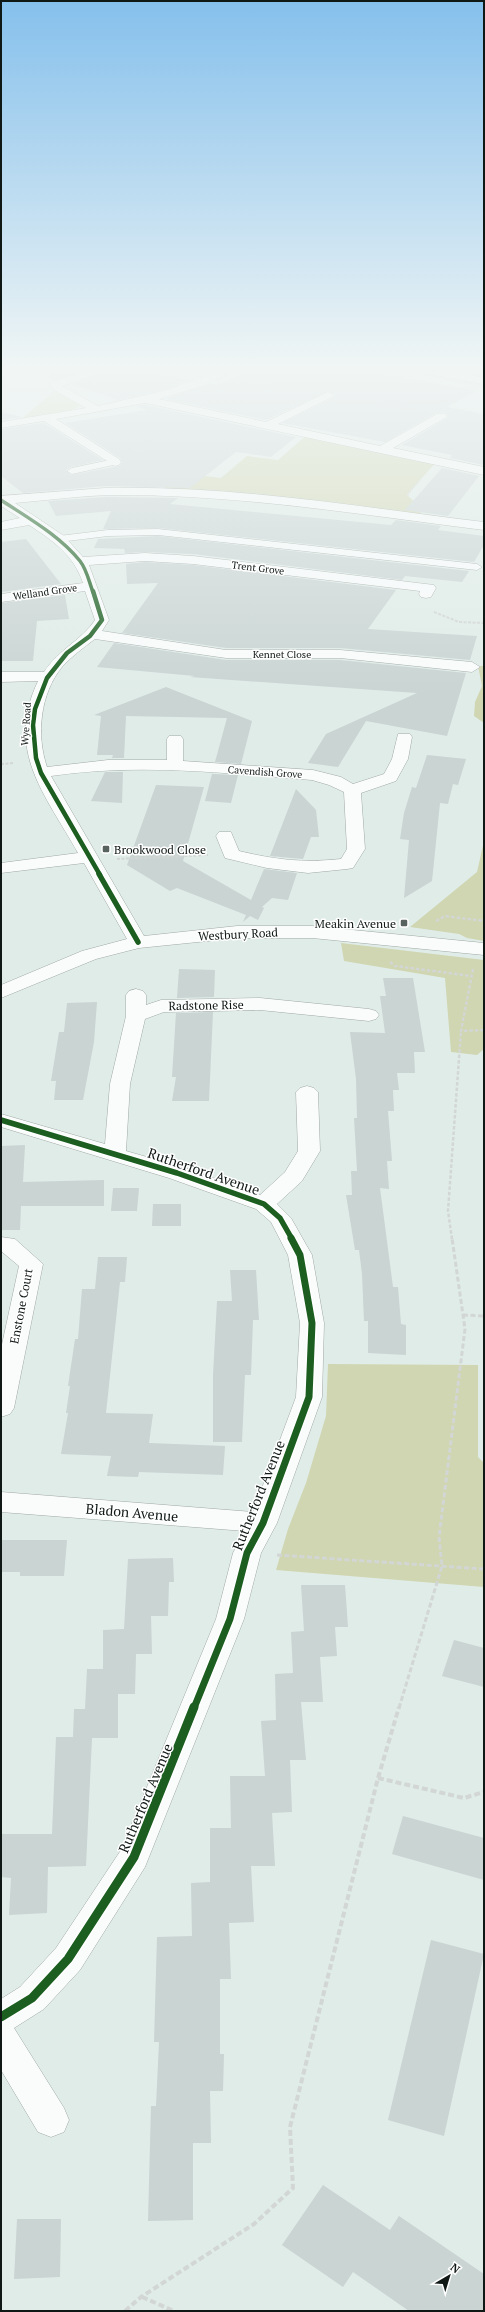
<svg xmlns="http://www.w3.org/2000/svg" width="485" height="2312" font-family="'PT Serif',serif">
<rect width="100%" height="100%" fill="#e0ece8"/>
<g fill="#d0d6b1">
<path d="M403,372H472L484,374V387Z"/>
<path d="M58,388L83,402C68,418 39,418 18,422Z"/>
<path d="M308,434L437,461L407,495L420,507L421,519L225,496L160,493L178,473L221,478L247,456L278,460Z"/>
<path d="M478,666H484V723L474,716L475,702L482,686Z"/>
<path d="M484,841V941L467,938L459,934L410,927L477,872Z"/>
<path d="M341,943L484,960V1049L477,1055L451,1052L445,978L344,961Z"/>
<path d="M328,1364L478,1365V1457L484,1463V1587L276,1570L288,1529L306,1483L326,1416Z"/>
</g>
<g fill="#c9d4d3">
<path d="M50,372H78L58,379L50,376Z"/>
<path d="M103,372H145L189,380L167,389L118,400L73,384Z"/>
<path d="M247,372H371L477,391L447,407L484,414V465L450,458L452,455L402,445L446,419L448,416L445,412L436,413L385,442L282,423L333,398L335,395L329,391L266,420L165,399L210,384L218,385Z"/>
<path d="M145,405L296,437L271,457L236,452L190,488L105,486L23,493L1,476V429L44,423L103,460L71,467L66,470L71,475L119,466L122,463L120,458L65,423L147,410L136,406Z"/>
<path d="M1,412L22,417L1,420Z"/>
<path d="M442,468L479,476L448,516L405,510Z"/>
<path d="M107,497L178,498L170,504L391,525L396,520L441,526L438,530L484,536V545L474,562L158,528L103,529L111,511L56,516L48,501Z"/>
<path d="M158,536L469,571L462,582L405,576L402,580L193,554L145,552L125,553L124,549L94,548L98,539Z"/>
<path d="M26,539L61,584L1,592V542Z"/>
<path d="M145,562L193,565L396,590L368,629L477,636L470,660L340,648H226L122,633L158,583L127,584L126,564Z"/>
<path d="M65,595L69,619L37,621L33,661H1V603Z"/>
<path d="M114,643L226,660H340L466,673L447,736L366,721L338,767L308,763L326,734L417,693L190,677L195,676L97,667Z"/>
<path d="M166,687L252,721L241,764L215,762L227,718L126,716L124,758H112L113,755H97L101,716L94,715Z"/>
<path d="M427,755L466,759L458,785L453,784L448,804L440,803L432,881L404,898L409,840L400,839L404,813L412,787L416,788Z"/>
<path d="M105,772H123L122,803L91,801Z"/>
<path d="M212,774L238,775L231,803L205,801Z"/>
<path d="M156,785L204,787L183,861L251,900L264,869L297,873L288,900L272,898L262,907L264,908L258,920L250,916L243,922L246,915L177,888L170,891L127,865Z"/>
<path d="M296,789L316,810L319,837H311L303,859L270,856Z"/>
<path d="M179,969L215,970L214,997L177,998Z"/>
<path d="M383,978H413L425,1052H414L415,1073H397L399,1090H393L394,1111H388L392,1161H387L389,1189L380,1188L393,1287H398L401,1324L406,1325V1355L368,1353V1321H364L362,1274L359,1250H355L346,1195H352L351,1171H357L354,1118H357L356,1079L350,1032L385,1033L380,996H386Z"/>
<path d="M97,1002L94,1042L83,1100H54L56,1081H51L59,1032H64L67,1003Z"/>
<path d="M213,1012L209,1101H172L176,1077H172L176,1013Z"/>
<path d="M25,1145L23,1182L104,1180V1206H21L20,1230H1V1146Z"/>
<path d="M113,1188H139L137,1211H111Z"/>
<path d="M153,1204H181V1226H152Z"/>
<path d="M98,1257H127L125,1282H120L106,1413L153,1414L149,1443L225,1446L223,1475L139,1472L138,1477L107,1476L111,1456L61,1454L68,1413H66L70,1386H68L75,1339H78L82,1289H95Z"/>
<path d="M230,1270H256L259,1320H253L251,1375H245L242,1442H213V1375L217,1301H232Z"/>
<path d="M1,1540H67L64,1576H20V1572H1Z"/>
<path d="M173,1558L174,1582H169L168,1616H151L152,1654H136L135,1694H118V1738H92L86,1866L48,1867L47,1913L9,1915L11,1878L1,1877V1834H52L56,1737H73L74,1709H85L87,1669H103V1630L124,1629L128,1559Z"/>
<path d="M301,1585H345L348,1627H335L337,1656L320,1657L323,1702H301L306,1760H290L292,1812L272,1813L275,1866H251L254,1922L229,1923L231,1979H220V2054H224L223,2091H210L211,2143H193V2220L148,2221L151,2106H156L159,2042H154L157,1937L192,1936L191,1883L210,1882V1828H231L230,1776H265L261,1721L276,1720L275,1674L293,1673L291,1632L304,1631Z"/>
<path d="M454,1640L484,1648V1687L442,1676Z"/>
<path d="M403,1816L484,1838V1880L392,1854Z"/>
<path d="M431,1940L484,1954L444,2136L388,2120Z"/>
<path d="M323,2185L390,2230L399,2216L484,2274V2311H409L353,2272L343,2287L282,2245Z"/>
<path d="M17,2219H61L60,2277L14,2279Z"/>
</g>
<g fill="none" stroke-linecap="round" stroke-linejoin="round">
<defs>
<g id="lane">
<path d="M115,459L118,460V464L72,474L67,471L72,468Z"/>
<path d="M158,529L477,564L482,567L477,570L158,535L108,536L59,542L54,539L59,536L108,530Z"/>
</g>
<g id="street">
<path d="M84,372H102L62,386L98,406L167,390L215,372H230L202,386L159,399L266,422L328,392L334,395L332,397L278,424L380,446L437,414H445L447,416L445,418L393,448L484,467V475L145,403L56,419L119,459L121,462L119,465L115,466L44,421L1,428V422L86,408L54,390L50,384L52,382Z"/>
<path d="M105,488C232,485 359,507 484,522V530C363,515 242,495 120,495C85,495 50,500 15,503L64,536L83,557L145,553L193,556L434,585L436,588L431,597L426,598L421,597L419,594L420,591L193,564L145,561L89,565L109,620L102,631L226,650H340L472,662L480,667L472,672L340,658H226L95,639C83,648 72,656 62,667C40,694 36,735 47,767L108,760H167V739L169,736H181L183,739V761L313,770L341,777L353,784L384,774L392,759L398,734H410L412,737L408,759L396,781L361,793L365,849L353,868L347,869L308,873L267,868L225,858L216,836L219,832H231L239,851C277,860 302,863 341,859L347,849L344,792L329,785L312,780C225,773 138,763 51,776L144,936L237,926H312L484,943V955L312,938H237L139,948L96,959L1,998V985L82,951L127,939L84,863L1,873V863L78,853C45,794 5,751 38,681L1,682V672H44C59,649 82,640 95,620L85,591L1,602V594L83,583C74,555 52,540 29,525L1,530V522L20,518L1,506V496Z"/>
<path d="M136,989L143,991L146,995V1005L161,1000L260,998L369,1009L376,1011L379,1015L376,1019L369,1021L260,1010L164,1012L145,1019L130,1084L126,1151L185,1168L260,1195L285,1172L298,1151L296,1092L300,1088L307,1086L314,1088L318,1092L320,1151L302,1181L277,1204L291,1218L312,1255L324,1323L322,1397L277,1523L261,1553L244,1619L145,1867L80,1970L44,2009L14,2028L64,2108L69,2120L64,2132L51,2137L38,2132L1,2070V1999L20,1987L56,1948L121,1850L216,1619L233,1553L245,1531L1,1512V1492L253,1512L296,1397L300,1323L288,1255L271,1222L256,1209L169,1178L1,1127V1114L105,1144L110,1084L126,1016V995L129,991Z"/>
<path d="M1,1237L15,1239L43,1264L14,1408L10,1414L1,1417V1349L19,1266L1,1251Z"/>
</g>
<path id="secondary" d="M430,372H454L484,378V384L435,375Z"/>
</defs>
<use href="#lane" stroke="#a0a9a6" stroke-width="1"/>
<use href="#street" stroke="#a0a9a6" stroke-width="1"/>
<use href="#secondary" stroke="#a0a9a6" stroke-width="1"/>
<g stroke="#d2d6d4" stroke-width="1.5" stroke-dasharray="2 1" stroke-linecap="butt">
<path d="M242,379L296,389"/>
<path d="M347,398L410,410"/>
<path d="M461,419L484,423"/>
<path d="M132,450L215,435"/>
<path d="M409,496L407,495L422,478"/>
</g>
<g stroke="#d2d6d4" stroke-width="2" stroke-dasharray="3 1.5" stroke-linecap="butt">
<path d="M434,612L459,622L484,623"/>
<path d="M1,764L14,763"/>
<path d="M117,859L208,855"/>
</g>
<g stroke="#d2d6d4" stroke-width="2.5" stroke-dasharray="3.5 2" stroke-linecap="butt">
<path d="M436,921L445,916L484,921"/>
<path d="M390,962L395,966L471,976"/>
<path d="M473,969L461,1031L484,1030"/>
<path d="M452,1239L448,1211L461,1031"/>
</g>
<g stroke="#d2d6d4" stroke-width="3" stroke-dasharray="5 2.5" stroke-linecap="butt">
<path d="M463,1315L484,1316"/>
<path d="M277,1555L484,1569"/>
<path d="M399,1708L442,1566L439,1537L465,1329L452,1238"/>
</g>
<g stroke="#d2d6d4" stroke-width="4" stroke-dasharray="6 3" stroke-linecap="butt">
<path d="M378,1778L464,1798L484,1792"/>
<path d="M142,2297L174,2311"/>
<path d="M125,2311L141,2297L254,2224L293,2188L290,2127L378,1778L399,1707"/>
</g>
<use href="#lane" fill="#fafcfc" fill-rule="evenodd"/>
<use href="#street" fill="#fafcfc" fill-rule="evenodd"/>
<use href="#secondary" fill="#fafcfc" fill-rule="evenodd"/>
<defs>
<path id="cycleway-far4" d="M1,500C28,518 59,535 80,561C87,570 89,582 93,592"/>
<path id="cycleway-far3" d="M93,591L102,620L90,636L67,653L47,678L35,709L33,725L36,758L41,773L100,875"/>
<g id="cycleway-far2">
<path d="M99,874L138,942"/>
<path d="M1,1120L177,1173L264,1204L280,1218L292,1239"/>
</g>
<path id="cycleway-far1" d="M194,1708L230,1619L247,1553L263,1523L309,1397L312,1323L300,1255L291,1238"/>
<path id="cycleway" d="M1,2017L32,1998L68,1959L134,1857L194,1707"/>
</defs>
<use href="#cycleway-far4" stroke="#fff" stroke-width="5"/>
<use href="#cycleway-far3" stroke="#fff" stroke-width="6"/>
<use href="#cycleway-far2" stroke="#fff" stroke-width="8"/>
<use href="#cycleway-far1" stroke="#fff" stroke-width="10"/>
<use href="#cycleway" stroke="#fff" stroke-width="12"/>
<use href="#cycleway-far4" stroke="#1b5e20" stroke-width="3.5"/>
<use href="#cycleway-far3" stroke="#1b5e20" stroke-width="4.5"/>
<use href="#cycleway-far2" stroke="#1b5e20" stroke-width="5.5"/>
<use href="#cycleway-far1" stroke="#1b5e20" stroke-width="7"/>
<use href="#cycleway" stroke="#1b5e20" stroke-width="9"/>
</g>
<linearGradient id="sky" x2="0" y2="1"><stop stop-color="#85c0ec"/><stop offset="0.53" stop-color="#f1f6f5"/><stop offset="1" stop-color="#f1f6f5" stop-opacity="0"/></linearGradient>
<rect width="485" height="696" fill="url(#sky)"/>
<g fill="#58625f" stroke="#fff" stroke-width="1.5">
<rect x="102" y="845" width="8" height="8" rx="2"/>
<rect x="400" y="919" width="8" height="8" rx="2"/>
</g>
<g text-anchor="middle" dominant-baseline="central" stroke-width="3" stroke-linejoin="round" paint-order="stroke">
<g font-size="10" fill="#0f1815" stroke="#fff">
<text transform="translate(258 568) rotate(7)">Trent Grove</text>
<text transform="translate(45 592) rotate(-8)">Welland Grove</text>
<text x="282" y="654">Kennet Close</text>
<text transform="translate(26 724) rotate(-86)">Wye Road</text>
<text transform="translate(265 772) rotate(4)">Cavendish Grove</text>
</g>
<g font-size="12" fill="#0f1815" stroke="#fff" text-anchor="start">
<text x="114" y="849">Brookwood Close</text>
<text x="396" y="923" text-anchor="end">Meakin Avenue</text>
</g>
<g font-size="12" fill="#0f1815" stroke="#fff">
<text transform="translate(238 934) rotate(-3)">Westbury Road</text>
<text transform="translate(206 1005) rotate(-1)">Radstone Rise</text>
<text transform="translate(21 1306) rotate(-79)">Enstone Court</text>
</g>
<g font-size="14" fill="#0f1815" stroke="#fff">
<text transform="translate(204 1171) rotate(19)">Rutherford Avenue</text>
<text transform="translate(258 1495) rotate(-68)">Rutherford Avenue</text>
<text transform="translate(132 1512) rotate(5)">Bladon Avenue</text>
<text transform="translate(145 1798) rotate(-67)">Rutherford Avenue</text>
</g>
</g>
<rect width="485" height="2312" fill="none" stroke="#0f1815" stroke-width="4"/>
<g transform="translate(449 2276) rotate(38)" stroke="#ffffff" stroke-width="3" paint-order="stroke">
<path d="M0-3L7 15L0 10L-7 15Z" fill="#0f1815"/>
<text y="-6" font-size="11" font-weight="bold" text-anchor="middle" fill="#0f1815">N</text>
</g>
</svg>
